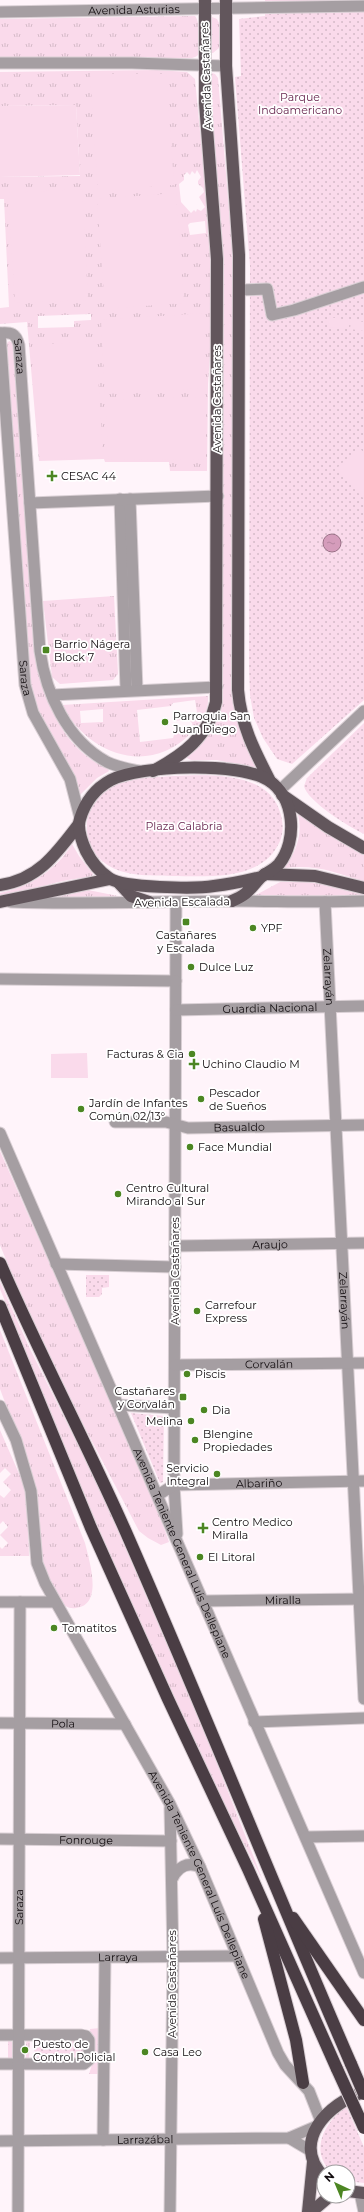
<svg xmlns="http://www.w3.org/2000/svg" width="364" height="2212" font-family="Montserrat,sans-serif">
<defs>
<pattern id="grass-tufts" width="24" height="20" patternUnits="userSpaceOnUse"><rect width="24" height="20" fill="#fadaeb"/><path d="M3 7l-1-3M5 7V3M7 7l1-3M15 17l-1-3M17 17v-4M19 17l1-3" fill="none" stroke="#d5bac8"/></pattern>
<pattern id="park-dots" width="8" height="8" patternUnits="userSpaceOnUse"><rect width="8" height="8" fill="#fadaeb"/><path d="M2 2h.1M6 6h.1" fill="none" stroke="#d5bac8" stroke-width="1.8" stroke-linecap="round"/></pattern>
<pattern id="water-ripples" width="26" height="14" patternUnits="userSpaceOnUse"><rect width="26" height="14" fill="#d59cbb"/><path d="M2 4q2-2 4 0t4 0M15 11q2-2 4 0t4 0" fill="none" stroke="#b685a0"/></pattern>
</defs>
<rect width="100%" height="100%" fill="#fff4fa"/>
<g fill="url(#grass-tufts)" fill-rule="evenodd">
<path d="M195,16C200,21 202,49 198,55C196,57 194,57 192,58L0,59V19Z"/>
<path d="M212,17L217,19L219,23V48L213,53H209L208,19Z"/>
<path d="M157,70L187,72L195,79L210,237L213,310L208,384L207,471H170L169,462H105L104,459L39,461L27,322L0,324V308L9,307L4,199H0V177L80,176L76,105L0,106V72ZM197,170L201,177L198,181V184L203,188L204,192L199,197L205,207L201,211L197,209L196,212L194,210L191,213L181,202L179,184L184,180V175L187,172L190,175L192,171L195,174ZM205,221L206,233L190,235L188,225L190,223ZM91,314V320L74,321V327L38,328V316Z"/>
<path d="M212,73L215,74L218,78L233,258L232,680C235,714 242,740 260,769L217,760H191L185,757L212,725L221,277L206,82L209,74Z"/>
<path d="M9,341L15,344L37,663C45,699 60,739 92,760C97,764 103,765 108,769L109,771L97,778L79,796L70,769L41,720L30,687L5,346Z"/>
<path d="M114,596L118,674L113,680L60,684L52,677L43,601Z"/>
<path d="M208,696C209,711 202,722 191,733C149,777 87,754 62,705ZM195,700L197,712L194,715L174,717V721L188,719L192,723L193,728L189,733L175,732L173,738L140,742L137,710L171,706L173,703ZM103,709V722L81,723L80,711Z"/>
<path d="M301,813L356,851L364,855V882C336,872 315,864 284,868C296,853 303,834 298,815Z"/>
<path d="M72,844L79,856L93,874L91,877C60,879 30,891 0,896V893C29,887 57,870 72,844Z"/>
<path d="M297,879L320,881L364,892V897L254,896L280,882Z"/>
<path d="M83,889L133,899L43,898Z"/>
<path d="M0,1151L152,1494L169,1542L161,1545L148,1538L139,1531L39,1340L0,1245Z"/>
<path d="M0,1282L30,1349L100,1489L202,1725L263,1881L210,1777L108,1554L0,1289Z"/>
<path d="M0,1330L85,1543C89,1560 104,1605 76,1608C69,1609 64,1606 60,1601C49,1588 44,1568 39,1552L12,1421L0,1389Z"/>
<path d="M0,1430L27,1492L29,1556H0V1547L2,1549L8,1543L0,1535L8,1527L3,1521L0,1524V1495L4,1498L11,1490L3,1482L11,1474L5,1468L0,1473Z"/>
<path d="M100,2028V2074H89L93,2062L90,2029Z"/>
<path d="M8,2039L12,2042V2058L8,2060Z"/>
<path d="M30,2039L29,2060L26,2058V2042Z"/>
</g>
<g fill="url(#park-dots)">
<path d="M265,0H364V700L292,764L277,759L263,738L254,718L250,695L249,668L250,266L235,77L241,76L239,19L265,16Z"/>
<path d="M364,723V834C349,827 307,801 304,786L307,778Z"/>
<path d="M153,777C191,776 266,765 280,812C283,822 284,831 280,841C263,882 206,876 171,876C149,875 125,877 106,864C77,844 82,799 114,785C126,779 140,778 153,777Z"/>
<path d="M86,1275H109V1287L102,1288V1294L99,1297H86Z"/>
<path d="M131,1413L164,1416L163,1482L160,1483Z"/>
<path d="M39,2040H81L85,2046L84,2056L79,2059H39C34,2053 32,2046 39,2040Z"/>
<path d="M346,2106L364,2147V2183L348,2181V2172H331C309,2149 325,2123 346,2106Z"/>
</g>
<g fill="#fadaeb">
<path d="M90,74H166L174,185L98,191Z"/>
<path d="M76,105L80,175L0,177V106Z"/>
<path d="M82,189L88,300L15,303L8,193Z"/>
<path d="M176,193L184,303L105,309L97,199Z"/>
<path d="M205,313V388L105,394L101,320Z"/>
<path d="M329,317L348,320L347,329L328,327Z"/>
<path d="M351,320L364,322V331L350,329Z"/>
<path d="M96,341L103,457L40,460L32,345Z"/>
<path d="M206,397V459L109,460L106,400Z"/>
<path d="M359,447L364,453V499L336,469Z"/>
<path d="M87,1053L88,1078H51V1054Z"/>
</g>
<circle fill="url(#water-ripples)" stroke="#9a7187" cx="332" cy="543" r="9"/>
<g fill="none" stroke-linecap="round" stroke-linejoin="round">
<defs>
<g id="minor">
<path id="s1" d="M0,12L364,6"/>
<path d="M0,63H132L226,66"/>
<path d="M239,290L267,289L272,315L294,310L364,287"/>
<path id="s2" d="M0,333C11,332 16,333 19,345L40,651C46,694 67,740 107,762C117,767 129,769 139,771"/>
<path id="s3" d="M0,333L25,685L33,713L70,779L80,818"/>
<path d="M120,499L126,690"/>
<path d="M130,499L137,690"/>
<path d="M30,503L218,496"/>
<path d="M52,695L217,687"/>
<path d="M279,791L364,711"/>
<path d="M11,902C85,905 159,901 233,901C277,901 320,903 364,901"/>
<path d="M176,902L174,1485L177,1534"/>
<path id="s4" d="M325,902L364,1699"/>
<path d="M0,979L176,981"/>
<path id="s5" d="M176,1010L364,1006"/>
<path id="s6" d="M115,1122H166L188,1128L364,1125"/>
<path id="s7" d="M0,1133L364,1973"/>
<path id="s8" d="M175,1246L364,1243"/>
<path d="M56,1264L175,1267"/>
<path id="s9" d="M175,1365L364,1363"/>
<path d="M118,1405L174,1408"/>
<path id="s10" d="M0,1406L16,1440L31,1491L37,1563L45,1583L170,1804L200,1867L278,2053L285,2065L309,2091L320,2119"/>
<path id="s11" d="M158,1495L174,1485L364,1481"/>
<path id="s12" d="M202,1601L364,1599"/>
<path d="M0,1602H55"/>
<path d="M254,1722L364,1718"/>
<path id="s13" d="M0,1723L125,1724"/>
<path d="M170,1808L173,1957L170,2212"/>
<path d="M306,1837L364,1836"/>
<path id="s14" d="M0,1839L171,1841"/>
<path d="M172,1879C178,1867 187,1861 200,1867"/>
<path id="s15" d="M0,1958L237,1956"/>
<path d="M0,2035H81L86,2036L89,2040V2060L84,2064H0"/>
<path d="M289,2138L311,2151"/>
<path d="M103,2140L105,1958"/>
<path id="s16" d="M0,2141L289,2138L317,2126"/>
<path d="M360,2193L364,2212"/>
<path id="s17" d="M18,2212L20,1602"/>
</g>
<g id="major">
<path d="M226,0V66L239,255L238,690C241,725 254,750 270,781"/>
<path d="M153,771C183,755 208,737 216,702L217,259L205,103V0"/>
<path d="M282,795L328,827L364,848"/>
<path d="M265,874L315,876L364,888"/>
<path d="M119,883L131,896L149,902"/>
<path d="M0,885C38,880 57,853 79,824"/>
<path d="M232,901C248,894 249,890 260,878C265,873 274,870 279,864C298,840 295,797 268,780C240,762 140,765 111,780C96,788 85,802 80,819C77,828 82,842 86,851C91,861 100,872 109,878C122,888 196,889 214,886C230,884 245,881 261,877"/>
<path d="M0,902L110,879"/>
<path d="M324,2177C290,2142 328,2103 364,2092"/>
<path d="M348,2191L364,2193"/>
<path d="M308,2212L313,2162"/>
<path d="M311,2212L330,2196"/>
</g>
<g id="highway">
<path d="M0,1263C39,1353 85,1440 125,1530C203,1707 274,1887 351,2064"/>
<path d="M0,1306L91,1528L168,1699L248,1869L337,2069"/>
<path d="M293,1918L364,2020"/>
<path d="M264,1919L296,2040L303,2083"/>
</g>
</defs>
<use href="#minor" stroke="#d9cfd4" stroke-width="13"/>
<use href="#major" stroke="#d9cfd4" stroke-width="14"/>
<use href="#highway" stroke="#d9cfd4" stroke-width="14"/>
<use href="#minor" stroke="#a59ea2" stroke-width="11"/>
<use href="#major" stroke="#62565c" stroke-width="12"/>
<use href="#highway" stroke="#4a3d44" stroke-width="12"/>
<defs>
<g id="highway-bridge">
<path d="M351,2064L364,2094"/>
<path d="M337,2069L364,2128"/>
</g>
</defs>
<use href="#highway-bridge" stroke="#d9cfd4" stroke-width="14" stroke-linecap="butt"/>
<use href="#highway-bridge" stroke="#4a3d44" stroke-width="12"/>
</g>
<g fill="#4c8622" stroke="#fff" stroke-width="1.5">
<path d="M50 470h4v4h4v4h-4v4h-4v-4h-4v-4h4z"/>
<rect x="42" y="646" width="8" height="8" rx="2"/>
<circle cx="165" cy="722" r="4"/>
<rect x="182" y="918" width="8" height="8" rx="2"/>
<circle cx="253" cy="928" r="4"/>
<circle cx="191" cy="967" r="4"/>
<circle cx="192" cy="1054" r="4"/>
<path d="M192 1058h4v4h4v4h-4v4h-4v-4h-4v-4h4z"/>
<circle cx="201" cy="1099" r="4"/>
<circle cx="81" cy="1109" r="4"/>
<circle cx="190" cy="1147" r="4"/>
<circle cx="118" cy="1194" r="4"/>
<circle cx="197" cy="1311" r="4"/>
<circle cx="187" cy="1374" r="4"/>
<rect x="179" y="1393" width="8" height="8" rx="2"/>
<circle cx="204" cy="1410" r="4"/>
<circle cx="191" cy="1421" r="4"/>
<circle cx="195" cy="1440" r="4"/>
<circle cx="217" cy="1474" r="4"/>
<path d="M201 1522h4v4h4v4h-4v4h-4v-4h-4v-4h4z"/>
<circle cx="200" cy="1557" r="4"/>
<circle cx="54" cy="1628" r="4"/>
<circle cx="25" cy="2050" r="4"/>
<circle cx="145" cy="2052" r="4"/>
</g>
<g text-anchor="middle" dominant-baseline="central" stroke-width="3.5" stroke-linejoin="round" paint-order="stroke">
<g font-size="11" fill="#120c0f" stroke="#fff">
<text stroke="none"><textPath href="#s1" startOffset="134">Avenida Asturias</textPath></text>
<text transform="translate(206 76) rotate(-92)">Avenida Castañares</text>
<text stroke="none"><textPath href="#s2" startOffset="37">Saraza</textPath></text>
<text transform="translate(217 399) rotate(-90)">Avenida Castañares</text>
<text stroke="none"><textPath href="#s3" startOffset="346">Saraza</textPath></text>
<text transform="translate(182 902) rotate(-1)">Avenida Escalada</text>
<text stroke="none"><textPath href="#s4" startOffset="75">Zelarrayán</textPath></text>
<text stroke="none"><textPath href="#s5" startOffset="94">Guardia Nacional</textPath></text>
<text stroke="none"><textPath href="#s6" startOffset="125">Basualdo</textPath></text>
<text stroke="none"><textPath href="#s8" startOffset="95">Araujo</textPath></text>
<text transform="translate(175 1271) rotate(-90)">Avenida Castañares</text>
<text stroke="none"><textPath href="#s4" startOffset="399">Zelarrayán</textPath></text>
<text stroke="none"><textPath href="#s9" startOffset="94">Corvalán</textPath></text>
<text stroke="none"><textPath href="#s11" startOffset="104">Albariño</textPath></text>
<text stroke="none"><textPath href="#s7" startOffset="458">Avenida Teniente General Luís Dellepiane</textPath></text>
<text stroke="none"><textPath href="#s12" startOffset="81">Miralla</textPath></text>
<text stroke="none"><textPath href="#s13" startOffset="63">Pola</textPath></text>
<text stroke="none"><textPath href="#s14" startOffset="86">Fonrouge</textPath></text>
<text stroke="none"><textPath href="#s10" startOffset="515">Avenida Teniente General Luís Dellepiane</textPath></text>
<text stroke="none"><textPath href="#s17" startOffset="305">Saraza</textPath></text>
<text stroke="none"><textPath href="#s15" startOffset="118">Larraya</textPath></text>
<text transform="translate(172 1984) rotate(-90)">Avenida Castañares</text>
<text stroke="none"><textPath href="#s16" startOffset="145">Larrazábal</textPath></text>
</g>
<g font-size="11" fill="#68254f" stroke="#fff">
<text x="300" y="97">Parque<tspan x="300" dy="13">Indoamericano</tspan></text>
<text x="184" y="826">Plaza Calabria</text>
</g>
<g font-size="11" fill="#120c0f" stroke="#fff" text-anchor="start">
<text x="61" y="476">CESAC 44</text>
<text x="54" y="644">Barrio Nágera<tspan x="54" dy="13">Block 7</tspan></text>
<text x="173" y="716">Parroquia San<tspan x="173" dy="13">Juan Diego</tspan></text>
<text x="261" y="928">YPF</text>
<text x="186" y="935" text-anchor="middle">Castañares<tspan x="186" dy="13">y Escalada</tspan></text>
<text x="199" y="967">Dulce Luz</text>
<text x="184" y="1054" text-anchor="end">Facturas &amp; Cia</text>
<text x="202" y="1064">Uchino Claudio M</text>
<text x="209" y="1093">Pescador<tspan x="209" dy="13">de Sueños</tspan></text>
<text x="89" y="1103">Jardín de Infantes<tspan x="89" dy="13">Común 02/13°</tspan></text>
<text x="198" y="1147">Face Mundial</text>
<text x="126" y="1188">Centro Cultural<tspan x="126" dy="13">Mirando al Sur</tspan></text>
<text x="205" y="1305">Carrefour<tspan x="205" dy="13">Express</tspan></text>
<text x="195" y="1374">Piscis</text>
<text x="175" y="1391" text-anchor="end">Castañares<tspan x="175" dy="13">y Corvalán</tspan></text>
<text x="212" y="1410">Dia</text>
<text x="183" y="1421" text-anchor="end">Melina</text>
<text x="203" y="1434">Blengine<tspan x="203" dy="13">Propiedades</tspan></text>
<text x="209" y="1468" text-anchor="end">Servicio<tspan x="209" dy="13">Integral</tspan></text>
<text x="212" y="1522">Centro Medico<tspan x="212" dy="13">Miralla</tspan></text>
<text x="208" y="1557">El Litoral</text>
<text x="62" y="1628">Tomatitos</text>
<text x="33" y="2044">Puesto de<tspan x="33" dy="13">Control Policial</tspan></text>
<text x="153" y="2052">Casa Leo</text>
</g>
</g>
<g transform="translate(336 2184) rotate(316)"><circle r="19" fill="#ffffff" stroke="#a09e9f"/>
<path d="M0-3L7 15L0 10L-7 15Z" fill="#4c8622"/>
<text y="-6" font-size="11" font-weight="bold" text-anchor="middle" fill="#120c0f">N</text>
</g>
</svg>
